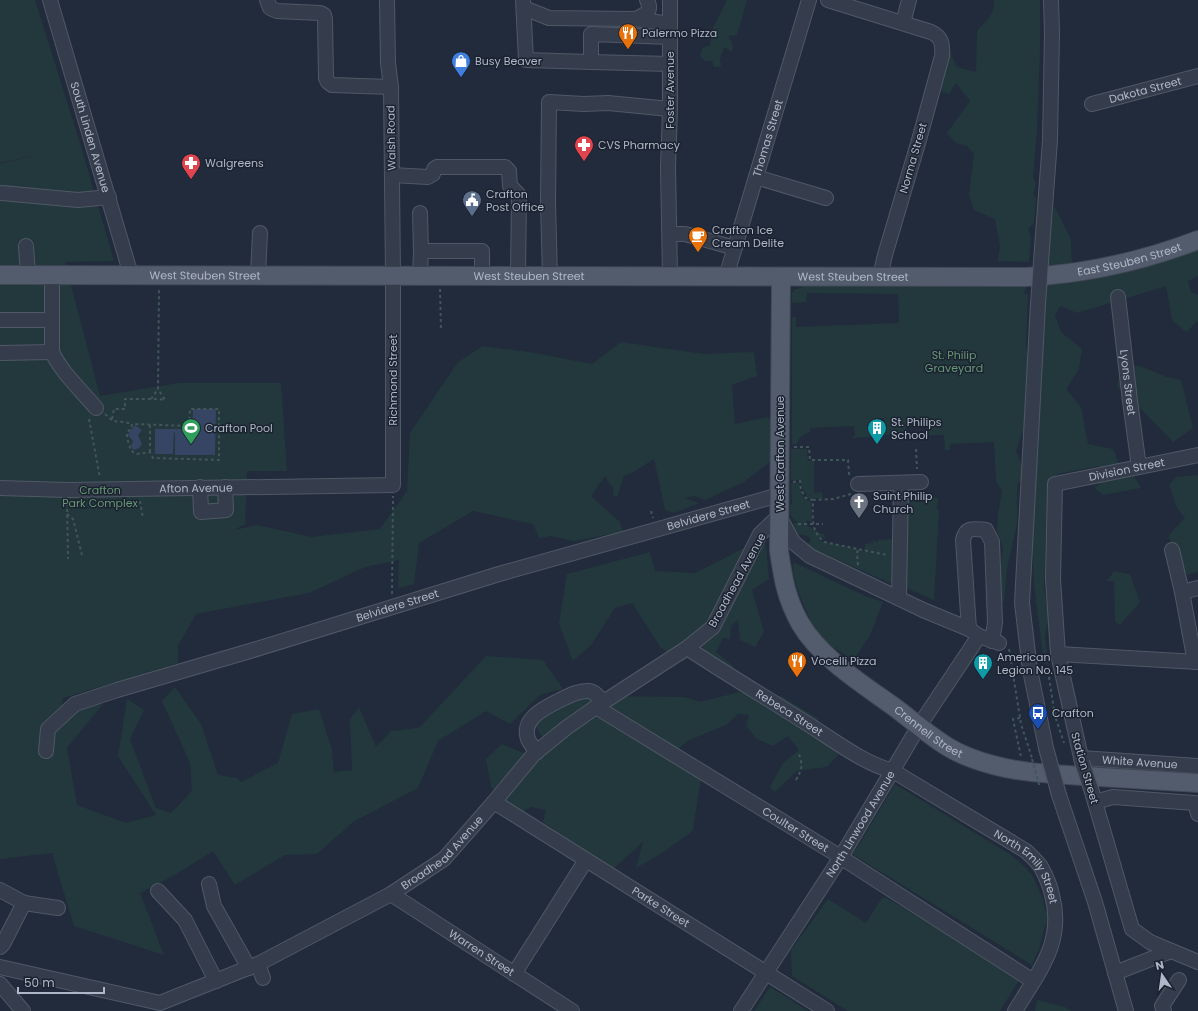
<svg xmlns="http://www.w3.org/2000/svg" width="1198" height="1011" font-family="Poppins,sans-serif">
<rect width="100%" height="100%" fill="#212b3b"/>
<g fill="#23383c">
<path d="M0,0H35L80,143L114,261L65,262L100,396L179,383H281L287,471H247L245,524L234,530L257,525L312,537L380,529L407,491L410,433L458,362L483,346L535,353L592,364L621,342L704,354L754,352L757,376L732,385L735,424L768,417L777,431L776,457L744,482L705,500L694,496L685,498L699,503L674,513L665,510L654,459L632,473L624,476L617,497L613,495V486L610,485L605,476L591,496L620,522L623,532L573,541L551,536L539,538L533,524L473,511L419,543L414,584L398,588L399,560L365,567L309,593L196,614L178,646V663L63,698L62,706L103,704L67,748L77,805L126,823L156,815L118,756L127,699L144,710L130,739L156,808L171,813L192,791L190,763L162,701L175,687L201,724L218,775L237,778L241,782L278,763L292,714L319,709L332,750L334,772L352,770L350,719L359,707L376,747L391,731L419,728L486,656L543,660L563,689L540,695L510,724L486,711L438,741L418,788L353,822L317,854L285,855L235,885L213,851L175,875L140,893L164,955L74,926L52,853L0,859V164L36,155L0,163Z"/>
<path d="M727,0H747L737,35L728,36L733,45L732,52L724,47L720,59L721,67H714L712,61H705L700,56L703,47L710,46L712,30Z"/>
<path d="M994,0H1040V48L1037,130L1033,177L1036,184L1033,194L1036,198L1034,223L1028,229L1031,237L1029,262L998,261L1000,246L995,219L974,210L969,195L974,154L967,146L956,143L947,133L970,101L956,83L949,94L942,92L941,77L937,64L950,52L957,67L976,72L977,30C987,21 995,14 994,0Z"/>
<path d="M1054,206L1071,239L1072,267L1198,233V276L1188,281L1191,292L1198,295V321L1186,332L1172,320L1166,286L1077,313L1060,306L1055,316L1061,332L1082,349L1079,369L1066,389L1081,407L1088,444L1113,449L1123,474L1132,473L1141,488L1103,495L1094,488L1107,478L1099,466L1057,474L1051,484L1047,504L1044,588L1049,617L1045,636L1048,664L1044,663L1034,585L1032,516L1038,376L1044,321L1049,243Z"/>
<path d="M802,286H1027L1024,294H1028L1026,347L1030,364L1025,394V425L1016,451L1023,468V477L1017,485V523L1007,569L1004,602L999,601L1000,572L1003,548L997,532L998,514L1002,491L996,481L994,442L950,444V450H945L944,435H927L926,422L906,423L907,433L885,435L884,418L873,419L874,434L872,437L853,438V436L855,435L854,426L810,428V432C803,434 799,437 797,444H792V317H796V327L899,323L898,294L807,293L806,302L792,303V293L795,289L802,288Z"/>
<path d="M1122,366H1140L1167,377L1181,380L1193,428L1173,442L1139,407L1117,386Z"/>
<path d="M791,449H805L807,450L808,461H814V493L822,492L823,498H808L803,489L800,480H791Z"/>
<path d="M1198,475V572L1187,575L1168,536L1185,518L1177,508L1169,485L1176,477Z"/>
<path d="M791,483H799L802,495L808,501H811L812,522L806,520L807,526C814,528 817,533 824,534L825,538L821,537L819,540L820,541L864,551L865,544L873,543V541L875,540V542H878V540L895,539V577L890,583L818,551L815,554L803,544H808L811,539L805,535H796L791,525L798,522C790,519 790,513 790,505L792,504Z"/>
<path d="M930,497L938,498L937,510L939,511L934,600L906,588L908,499Z"/>
<path d="M760,540L766,545L769,579L752,590L764,632L755,647L740,640L738,620L731,626L730,639L723,638L716,652L733,666L730,670L692,655L682,662L661,648L632,603L615,608L591,645L573,661L559,624L567,574L650,552L655,571L695,573Z"/>
<path d="M793,562L865,596L883,602L870,635L853,661L840,651L815,639L807,627L810,618C804,606 790,575 793,562Z"/>
<path d="M1114,571L1130,574L1140,602L1120,625L1115,621L1114,581H1107Z"/>
<path d="M739,692L755,697L781,696L819,719L815,733L840,753L827,767L797,771L775,792L770,787L783,763L799,750L788,736L773,746L757,739L746,726L749,715L738,714L726,725L687,741L675,752L701,778L693,829L690,833L662,853L636,868L643,842L614,868L592,856L543,822L546,810L531,807L520,813L502,811L491,786L486,759L502,744L528,755L544,740L534,723L544,713L589,696L685,697L700,702Z"/>
<path d="M895,784L1011,855L1025,867L1032,875L1043,899L1045,910L1050,918L1045,926L1039,949L1032,965L852,854L857,848Z"/>
<path d="M885,897L1021,977L1000,1011H848L792,976L791,950L828,899L866,923L881,899Z"/>
<path d="M770,987L808,1011H754Z"/>
<path d="M1037,1000L1065,1007L1071,1011H1035Z"/>
</g>
<g fill="#354563">
<path d="M193,409H216L215,455H175V433L174,432L173,454H155V429H192Z"/>
<path d="M135,425L142,430L138,435L142,444L139,448L133,450L131,446L133,441L128,435L130,431Z"/>
</g>
<g fill="none" stroke-linecap="round" stroke-linejoin="round">
<defs>
<g id="minor">
<path id="s1" d="M50,0L131,275"/>
<path d="M267,0L270,8L277,11L320,13L324,15L325,19L326,78L328,82L332,85L391,87"/>
<path d="M523,0L526,60L591,62"/>
<path d="M670,0V109L668,167L670,276"/>
<path d="M828,0L931,32C942,37 943,45 942,56L919,140L885,255L880,277"/>
<path d="M524,8L549,18L635,19C645,15 653,12 647,0"/>
<path d="M635,19L670,24"/>
<path d="M903,23L909,0"/>
<path d="M670,37L591,34V62L670,64"/>
<path id="s2" d="M1092,104L1198,76"/>
<path d="M392,175L428,177L433,174L434,169L437,167H505L509,171L510,186L519,195L518,276"/>
<path d="M756,177L826,198"/>
<path d="M2,193L78,200L109,197"/>
<path d="M420,213L421,251"/>
<path d="M670,234H685L735,248"/>
<path d="M26,246L28,275"/>
<path d="M1042,248L1050,140L1052,33L1051,0"/>
<path d="M52,275V352C62,373 81,390 96,408"/>
<path d="M258,275L260,233"/>
<path d="M420,276L421,251H482V276"/>
<path d="M550,276L548,204L549,102L584,104L608,103L670,109"/>
<path id="s3" d="M726,277L809,0"/>
<path id="s4" d="M1118,297L1130,401L1139,467"/>
<path d="M1038,304L1022,603L1030,670L1046,748"/>
<path d="M0,320H51"/>
<path d="M0,353L52,352"/>
<path d="M858,484L921,482"/>
<path d="M200,487L201,512L226,510L225,487"/>
<path id="s5" d="M0,488L67,490L393,485V276L391,87L388,63L387,0"/>
<path d="M1172,550L1182,592"/>
<path d="M899,598L901,483"/>
<path d="M969,629L963,540C966,526 974,529 986,530L992,542L995,623L992,641"/>
<path id="s6" d="M687,648C725,673 765,697 803,721C831,738 862,763 893,771L1026,851C1031,856 1037,861 1041,867C1046,876 1050,885 1052,895C1065,942 1038,973 1015,1011"/>
<path d="M1058,654L1198,662"/>
<path d="M1195,662L1182,592L1198,588"/>
<path id="s7" d="M596,707L831,851L1033,981"/>
<path id="s8" d="M46,751L48,729L75,704L117,690L250,651L499,574L779,495"/>
<path d="M537,752C534,748 530,744 528,739C521,718 545,708 560,700C568,696 579,690 589,691C595,692 599,697 603,702"/>
<path id="s9" d="M1081,758L1198,766"/>
<path id="s10" d="M1082,762L1058,654L1053,579L1055,484L1198,455"/>
<path d="M1092,792L1132,929L1150,942L1198,962"/>
<path d="M1059,795L1095,902L1126,1011"/>
<path id="s11" d="M494,802L827,1011"/>
<path d="M1095,802L1113,797L1195,803L1198,814"/>
<path d="M209,884L214,906L249,968"/>
<path d="M0,890L24,903L3,944L0,947"/>
<path d="M158,891L185,920L216,981"/>
<path id="s12" d="M391,894L572,1011"/>
<path d="M24,903L58,908"/>
<path d="M258,964L263,978"/>
<path id="s13" d="M0,967L160,1003L258,964L391,894L444,859L494,802L534,754L566,728L596,707L687,648L713,627L760,534L779,516L793,542L810,556L923,610L969,629L979,636L999,643"/>
<path d="M1115,973L1171,951"/>
<path d="M514,974L586,860"/>
<path d="M0,984L23,1011"/>
<path id="s14" d="M741,1011L841,857L919,726L979,636"/>
<path d="M1164,1011L1162,1006L1179,980"/>
</g>
<g id="major">
<path id="s15" d="M0,275L1026,277C1085,274 1143,261 1198,240"/>
<path id="s16" d="M781,277L779,551C783,578 786,598 800,623C820,658 864,685 897,709C914,722 930,736 948,747C961,755 978,761 993,765C1022,773 1053,774 1083,776C1121,778 1160,781 1198,783"/>
</g>
</defs>
<use href="#minor" stroke="#505866" stroke-width="16"/>
<use href="#major" stroke="#3f4654" stroke-width="20"/>
<g stroke="#41555a" stroke-width="2" stroke-dasharray="3 3" stroke-linecap="butt">
<path d="M440,289L441,331"/>
<path d="M151,399L158,389L159,290"/>
<path d="M105,414L113,421L124,422L132,424L131,429L127,432V438L131,451L137,454L150,452L153,458L219,460V409H190L189,426L132,424"/>
<path d="M89,419L100,478"/>
<path d="M112,419L114,409H125V399H157L165,400L158,389"/>
<path d="M794,447H809L810,460H848L849,474L850,476"/>
<path d="M916,449L917,469"/>
<path d="M150,452V425"/>
<path d="M793,482L800,481L801,490L806,498L813,500"/>
<path d="M851,494L833,499L813,500C813,517 810,530 824,542L887,555"/>
<path d="M860,500L867,499"/>
<path d="M140,501L143,518"/>
<path d="M67,503L68,559"/>
<path d="M651,511L653,518"/>
<path d="M67,514L73,519L82,555"/>
<path d="M798,524H823"/>
<path d="M858,565L857,554L858,548"/>
<path d="M392,594L393,496"/>
<path d="M1009,649L1021,724L1032,758"/>
<path d="M1048,671L1055,716L1064,743"/>
<path d="M1020,718L1013,719L1021,757"/>
<path d="M796,780C802,769 803,767 799,754"/>
</g>
<use href="#minor" stroke="#353d4c" stroke-width="14"/>
<use href="#major" stroke="#535c6c" stroke-width="18"/>
<defs>
<g id="minor-bridge">
<path d="M1038,304L1042,248"/>
<path d="M1046,748L1059,795"/>
<path d="M1082,762L1092,792"/>
</g>
</defs>
<use href="#minor-bridge" stroke="#505866" stroke-width="16" stroke-linecap="butt"/>
<path stroke="#41555a" stroke-width="2" stroke-dasharray="3 3" stroke-linecap="butt" d="M1032,759L1040,788"/>
<use href="#minor-bridge" stroke="#353d4c" stroke-width="14"/>
</g>
<defs>
<symbol id="restaurant-pin" viewBox="-11 -11 22 30"><path d="M0 17L-7.5 6A9.5 9.5 0 1 1 7.5 6Z" fill="#e8710a" stroke="#1b2230"/><path d="M-5-6h1v4h1v-4h1v4h1v-4h1v5L-1.5 .5V6h-2V.5L-5-1ZM5-6V6H3V1.5H1.5Q1.5-4 5-6Z" fill="#fff"/></symbol>
<symbol id="shop-pin" viewBox="-11 -11 22 30"><path d="M0 17L-7.5 6A9.5 9.5 0 1 1 7.5 6Z" fill="#3f7fe0" stroke="#1b2230"/><path d="M-5-2.5h2.3a2.7 3.5 0 0 1 5.4 0H5L5.5 6h-11ZM-1.5-2.5h3a1.5 2.3 0 0 0-3 0Z" fill="#fff"/></symbol>
<symbol id="pharmacy-pin" viewBox="-11 -11 22 30"><path d="M0 17L-7.5 6A9.5 9.5 0 1 1 7.5 6Z" fill="#e0444e" stroke="#1b2230"/><path d="M-2-6h4v4h4v4h-4v4h-4v-4h-4v-4h4Z" fill="#fff"/></symbol>
<symbol id="civic-pin" viewBox="-11 -11 22 30"><path d="M0 17L-7.5 6A9.5 9.5 0 1 1 7.5 6Z" fill="#5c6f8a" stroke="#1b2230"/><path d="M-.6-6.5H3V-4.5H.6V-3L4-1V1h2V6H-6V1h2V-1L-.6-3ZM-1.2 2.5V6h2.4V2.5Z" fill="#fff"/></symbol>
<symbol id="cafe-pin" viewBox="-11 -11 22 30"><path d="M0 17L-7.5 6A9.5 9.5 0 1 1 7.5 6Z" fill="#e8710a" stroke="#1b2230"/><path d="M-5.5-4.5H6V0H3Q3 3.5 0 3.5H-2.5Q-5.5 3.5-5.5 0ZM3-3.2v2h1.7v-2ZM-6 4.5H4V6H-6Z" fill="#fff"/></symbol>
<symbol id="stadium-pin" viewBox="-11 -11 22 30"><path d="M0 17L-7.5 6A9.5 9.5 0 1 1 7.5 6Z" fill="#2e9e5b" stroke="#1b2230"/><path d="M0-5a6.5 5 0 1 0 0 10a6.5 5 0 1 0 0-10ZM-3.5-1.8h7v3.6h-7Z" fill="#fff"/></symbol>
<symbol id="building-pin" viewBox="-11 -11 22 30"><path d="M0 17L-7.5 6A9.5 9.5 0 1 1 7.5 6Z" fill="#0f9aa8" stroke="#1b2230"/><path d="M-4-6H4V6H1V3H-1V6H-4ZM-2.5-4.3h1.7v1.8h-1.7ZM.8-4.3h1.7v1.8H.8ZM-2.5-1h1.7V.8h-1.7ZM.8-1h1.7V.8H.8Z" fill="#fff"/></symbol>
<symbol id="church-pin" viewBox="-11 -11 22 30"><path d="M0 17L-7.5 6A9.5 9.5 0 1 1 7.5 6Z" fill="#6b7280" stroke="#1b2230"/><path d="M-1.2-6h2.4v3.5h3.3v2.4h-3.3V6h-2.4V-.1h-3.3v-2.4h3.3Z" fill="#fff"/></symbol>
<symbol id="bus-pin" viewBox="-11 -11 22 30"><path d="M0 17L-7.5 6A9.5 9.5 0 1 1 7.5 6Z" fill="#1a4fb4" stroke="#1b2230"/><path d="M-5-6H5V4H4V6H2V4H-2V6H-4V4H-5ZM-3.5-4V0h7V-4ZM-3.5 1.2v1.5H-2V1.2ZM2 1.2v1.5H3.5V1.2Z" fill="#fff"/></symbol>
</defs>
<g fill-rule="evenodd">
<use href="#restaurant-pin" x="617" y="22" width="22" height="30"/>
<use href="#shop-pin" x="450" y="50" width="22" height="30"/>
<use href="#pharmacy-pin" x="573" y="134" width="22" height="30"/>
<use href="#pharmacy-pin" x="180" y="152" width="22" height="30"/>
<use href="#civic-pin" x="461" y="189" width="22" height="30"/>
<use href="#cafe-pin" x="687" y="225" width="22" height="30"/>
<use href="#stadium-pin" x="180" y="417" width="22" height="30"/>
<use href="#building-pin" x="866" y="417" width="22" height="30"/>
<use href="#church-pin" x="848" y="491" width="22" height="30"/>
<use href="#restaurant-pin" x="786" y="650" width="22" height="30"/>
<use href="#building-pin" x="972" y="652" width="22" height="30"/>
<use href="#bus-pin" x="1027" y="702" width="22" height="30"/>
</g>
<g text-anchor="middle" dominant-baseline="central" stroke-width="3" stroke-linejoin="round" paint-order="stroke">
<g font-size="11" fill="#b0b8c7" stroke="#1b2230" text-anchor="start">
<text x="642" y="33">Palermo Pizza</text>
<text x="475" y="61">Busy Beaver</text>
<text x="598" y="145">CVS Pharmacy</text>
<text x="205" y="163">Walgreens</text>
<text x="486" y="194">Crafton<tspan x="486" dy="13">Post Office</tspan></text>
<text x="712" y="230">Crafton Ice<tspan x="712" dy="13">Cream Delite</tspan></text>
<text x="891" y="422">St. Philips<tspan x="891" dy="13">School</tspan></text>
<text x="205" y="428">Crafton Pool</text>
<text x="873" y="496">Saint Philip<tspan x="873" dy="13">Church</tspan></text>
<text x="997" y="657">American<tspan x="997" dy="13">Legion No. 145</tspan></text>
<text x="811" y="661">Vocelli Pizza</text>
<text x="1052" y="713">Crafton</text>
</g>
<g font-size="11" fill="#b0b8c7" stroke="#1b2230">
<text transform="translate(670 90) rotate(-90)">Foster Avenue</text>
<text stroke="none"><textPath href="#s2" startOffset="55">Dakota Street</textPath></text>
<text stroke="none"><textPath href="#s1" startOffset="143">South Linden Avenue</textPath></text>
<text transform="translate(391 138) rotate(-91)">Walsh Road</text>
<text stroke="none"><textPath href="#s3" startOffset="145">Thomas Street</textPath></text>
<text transform="translate(913 158) rotate(-74)">Norma Street</text>
<text stroke="none"><textPath href="#s15" startOffset="1131">East Steuben Street</textPath></text>
<text stroke="none"><textPath href="#s15" startOffset="205">West Steuben Street</textPath></text>
<text stroke="none"><textPath href="#s15" startOffset="529">West Steuben Street</textPath></text>
<text stroke="none"><textPath href="#s15" startOffset="853">West Steuben Street</textPath></text>
<text transform="translate(393 380) rotate(-90)">Richmond Street</text>
<text stroke="none"><textPath href="#s4" startOffset="86">Lyons Street</textPath></text>
<text transform="translate(780 454) rotate(-90)">West Crafton Avenue</text>
<text stroke="none"><textPath href="#s10" startOffset="354">Division Street</textPath></text>
<text stroke="none"><textPath href="#s5" startOffset="196">Afton Avenue</textPath></text>
<text stroke="none"><textPath href="#s8" startOffset="720">Belvidere Street</textPath></text>
<text transform="translate(737 580) rotate(-61)">Broadhead Avenue</text>
<text stroke="none"><textPath href="#s8" startOffset="396">Belvidere Street</textPath></text>
<text stroke="none"><textPath href="#s6" startOffset="121">Rebeca Street</textPath></text>
<text stroke="none"><textPath href="#s16" startOffset="519">Crennell Street</textPath></text>
<text stroke="none"><textPath href="#s9" startOffset="59">White Avenue</textPath></text>
<text transform="translate(1085 768) rotate(74)">Station Street</text>
<text stroke="none"><textPath href="#s14" startOffset="222">North Linwood Avenue</textPath></text>
<text stroke="none"><textPath href="#s7" startOffset="234">Coulter Street</textPath></text>
<text stroke="none"><textPath href="#s13" startOffset="486">Broadhead Avenue</textPath></text>
<text stroke="none"><textPath href="#s6" startOffset="408">North Emily Street</textPath></text>
<text stroke="none"><textPath href="#s11" startOffset="197">Parke Street</textPath></text>
<text stroke="none"><textPath href="#s12" startOffset="108">Warren Street</textPath></text>
</g>
<g font-size="11" fill="#679975" stroke="#1b2230">
<text x="954" y="355">St. Philip<tspan x="954" dy="13">Graveyard</tspan></text>
<text x="100" y="490">Crafton<tspan x="100" dy="13">Park Complex</tspan></text>
</g>
</g>
<g transform="translate(1162 975) rotate(347)" stroke="#1b2230" stroke-width="3" paint-order="stroke">
<path d="M0-3L7 15L0 10L-7 15Z" fill="#b0b8c7"/>
<text y="-6" font-size="11" font-weight="bold" text-anchor="middle" fill="#b0b8c7">N</text>
</g>
<path d="M18 987v6h86v-6" fill="none" stroke="#b0b8c7" stroke-width="2"/>
<text x="24" y="987" font-size="12" fill="#b0b8c7" stroke="#1b2230" stroke-width="3" paint-order="stroke">50 m</text>
</svg>
